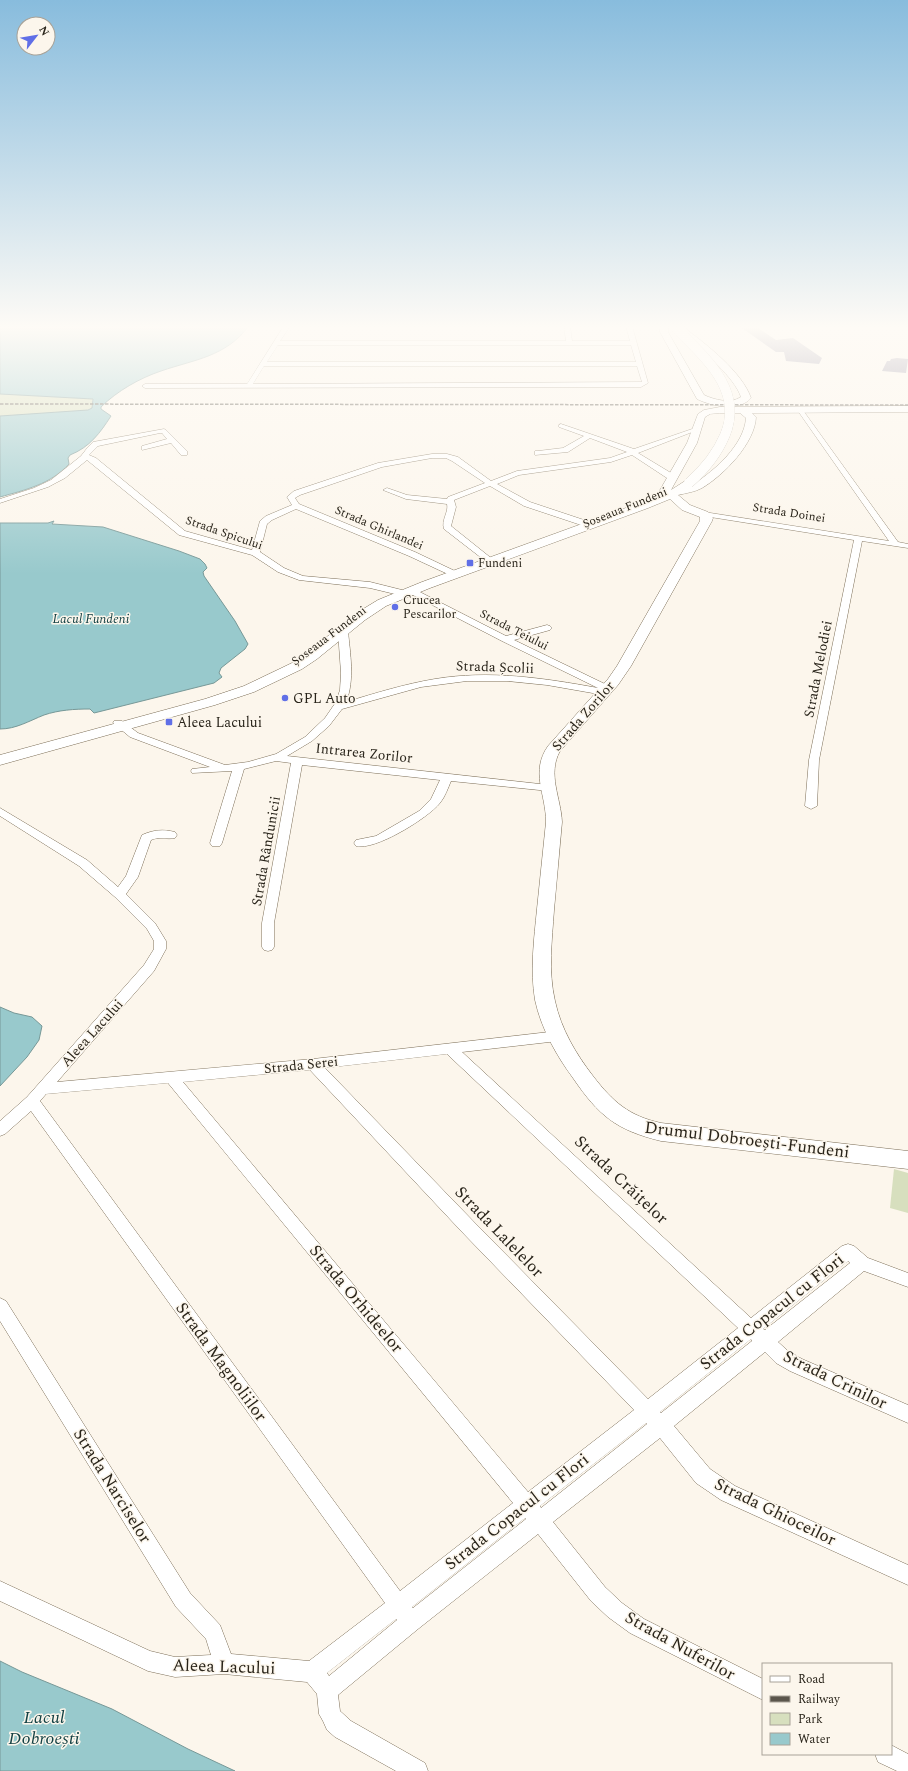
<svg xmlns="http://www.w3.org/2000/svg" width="908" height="1771" font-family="Spectral,serif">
<rect width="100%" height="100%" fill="#fcf6ec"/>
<g fill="#d7dfbe">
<path d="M0,394L92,399V408L84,411L0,416Z"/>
<path d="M894,1169L908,1173V1213L890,1208Z"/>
</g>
<g fill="#98c9cc" stroke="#779897">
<path d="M0,326H249C225,357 196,359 161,371C140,378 117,391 101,407V409L111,416C100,433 90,447 70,455L68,458L69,464C51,484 25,490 0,497V416L88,410L92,408L93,399L0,394Z"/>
<path d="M54,521L52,524L103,527L179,551L200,559L205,564L207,568L203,572L204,576L235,621L248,644L245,649L221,668L219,673L222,677L214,683L94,713L90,709C74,709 59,710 44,715C29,721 16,729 0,729V523H48Z"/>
<path d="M0,1007L14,1013L32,1017L42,1026L39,1040L27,1057L0,1086Z"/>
<path d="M0,1661L22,1672L112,1709L188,1749L235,1771H0Z"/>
</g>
<g fill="#817d96">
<path d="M739,326H755L776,340L793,338L822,358L819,364L786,361L784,352H776Z"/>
<path d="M897,358L908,359L906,373L882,371L887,361H890L891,359Z"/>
</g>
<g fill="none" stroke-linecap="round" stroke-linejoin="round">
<defs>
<g id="street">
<path d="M284,326H290L280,341H566L564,326H570L572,341H630L626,326H632L648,383L641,387L145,388L142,386L145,384H247ZM278,345H631L636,362H267ZM264,366H637L642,382L253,384Z"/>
<path d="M798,409H802L898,542L908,544V548L862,541L819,760L817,806L811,809L805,806L809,760L854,540L704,516L700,514L704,512L889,541L798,411Z"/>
<path d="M561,424L634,449L695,428L700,429L638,453L676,476V480H670L632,455L611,462L519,475L497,484L530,502L590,522V526H584L524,506L490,486L454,500L456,507L451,526L491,558L492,560L488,563L444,529C441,520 449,512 447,504L406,499L383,490L387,488L407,495L447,499L448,497L485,483L452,461L446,458H432L382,467L300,495L295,498L299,504L415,552L455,571L456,573L452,576L409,556L296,509L272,520L267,524L260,552L284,568L303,576L370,582L402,590L403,592L399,595L370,588L299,580L278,572L252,555L179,535L87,460L65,478L48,487L0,503V499L34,488L51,480L81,456L88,447L93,442L164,429L166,430L187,451V455H181L171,443L142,450V446L167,439L162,433H160L98,446L89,455L96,458L185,531L252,550L260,521L266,516L292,505L287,497L294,491L378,463L432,454H447L458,457L491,481L517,471L610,458L627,452L590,438L568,452L535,455V451H538L563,448L584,436L559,427V425Z"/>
<path d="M412,588L506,636L547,625L550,626L552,628L550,630L514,640L607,685L609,687L606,689L609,692L604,695L547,685L507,681H467L421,687L342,709L329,726L312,741L287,756L549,785L554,788L549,791L451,781C448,788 445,797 440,803C428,818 375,851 356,846L354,843L356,840L376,836L419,811L431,799L440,780L302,765L274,923V947L272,950L268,951L264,950L262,947V923L291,763L276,761L244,769L222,843L220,846H212L210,843L232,771L192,773L191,771L192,769L210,767L130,737L113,723L114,721H122L138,733L225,765L248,762L276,754L305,737L325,718L336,702L340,690L341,673L338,631L343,628L348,631C350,653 355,680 346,702C376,693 405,684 435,679C489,670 544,678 598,688L502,641L409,593L408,591L409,589Z"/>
<path d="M0,808L87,860L118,887L126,876L142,835C153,830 163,829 175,832L177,835L175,838C167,840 159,836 151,840L138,877L126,894L155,923L166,941V949L154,971L57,1082L313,1059L558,1031L563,1032L565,1036L563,1040L558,1041L462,1052L751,1318L842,1246L848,1244L854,1246L868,1258L908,1273V1287L864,1271L778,1342L788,1351L802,1359L908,1405V1423L790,1371L776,1363L765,1352L674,1426L710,1469L735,1486L908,1565V1585L721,1500L696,1483L660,1438L553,1522L605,1587L622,1603L644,1619L763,1679V1700L630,1633L608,1617L591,1601L538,1534L418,1629L338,1695L340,1711L351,1721L425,1763L428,1771H396L335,1737L327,1730L323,1721L319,1714L317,1694L307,1682L224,1674L175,1677L148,1671L0,1601V1581L150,1651L175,1657L211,1655L206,1639L176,1607L0,1321V1298L6,1301L190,1593L220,1625L231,1654L309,1661L385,1603L31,1111L5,1134L0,1136V1121L27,1097L144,965L154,949V941L147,929L115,897L79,866L0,816ZM447,1054L738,1328L648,1399L475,1223L325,1068ZM310,1070L463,1233L634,1410L528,1492L183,1082ZM168,1083L513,1503L400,1591L40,1101L46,1094ZM848,1261L850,1263L765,1330L763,1329ZM751,1339L752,1341L661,1413L660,1412ZM646,1423L647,1424L541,1508L540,1506ZM525,1518L526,1519L413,1608L412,1607ZM396,1619L397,1620L329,1676L327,1673Z"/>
<path d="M891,1745L908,1754V1771H897L878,1762L875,1754H891Z"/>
</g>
<g id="secondary">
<path d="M660,326H668V332L704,395C715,400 730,404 741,397C734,377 705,353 689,339C684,335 676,331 672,326H681L686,329C707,345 742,372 751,398C739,412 711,406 697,399L660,332Z"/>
<path d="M908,406V412L752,413L756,417C755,443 724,475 702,488C695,492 686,493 678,495L690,505L708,512L713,518L712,521L631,666L618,685L560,751C547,774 561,798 562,822C559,851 557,881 554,910C552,940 548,971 555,1001C561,1029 576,1054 593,1076C613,1102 629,1116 661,1123L908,1151V1169L661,1141C616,1130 599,1116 573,1078C556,1055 541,1028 535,1000C530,970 534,939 537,909C540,880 543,851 546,822C546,794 530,772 548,746L608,679L617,666L700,521V517L682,510L670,499L648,508L430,588L386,606L365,620L317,659L302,669L254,692L215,705L0,765V755L205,699L244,686L292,663L307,653L355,614L378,600L422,582L656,497L687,443L698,414L704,410L720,407ZM720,413H740L746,418C744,445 715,470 694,484L693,481H685L671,490L697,443L705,417L710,414Z"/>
</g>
</defs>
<use href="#street" stroke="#7d6f58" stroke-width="1"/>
<use href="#secondary" stroke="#7d6f58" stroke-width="1"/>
<use href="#street" fill="#fff" fill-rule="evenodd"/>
<use href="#secondary" fill="#fff" fill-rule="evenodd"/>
<path stroke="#5b564c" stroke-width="1.5" stroke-dasharray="3.5 1.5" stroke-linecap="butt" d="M0,404L908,405"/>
<defs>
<path id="secondary-bridge" d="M675,327C704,357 744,389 725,435C717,454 705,469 689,483"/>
</defs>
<use href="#secondary-bridge" stroke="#7d6f58" stroke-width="10" stroke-linecap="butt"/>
<use href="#secondary-bridge" stroke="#fff" stroke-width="10"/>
</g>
<linearGradient id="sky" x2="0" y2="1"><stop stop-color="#88bcdd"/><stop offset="0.57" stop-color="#fefbf6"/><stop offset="1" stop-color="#fefbf6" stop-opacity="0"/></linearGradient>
<rect width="908" height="574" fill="url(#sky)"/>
<g fill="#606fe7" stroke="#fcf6ec" stroke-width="1.5">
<rect x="466" y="559" width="8" height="8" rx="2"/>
<circle cx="395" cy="607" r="4"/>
<circle cx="285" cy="698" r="4"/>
<rect x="165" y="718" width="8" height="8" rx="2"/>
</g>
<g text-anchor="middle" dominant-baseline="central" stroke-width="3" stroke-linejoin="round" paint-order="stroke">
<g font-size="12" fill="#29241a" stroke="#fcf6ec">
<text transform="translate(625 508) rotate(-22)">Șoseaua Fundeni</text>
<text transform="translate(789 513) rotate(9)">Strada Doinei</text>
<text transform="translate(379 528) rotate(23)">Strada Ghirlandei</text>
<text transform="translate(224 533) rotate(19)">Strada Spicului</text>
<text transform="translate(514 630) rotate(27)">Strada Teiului</text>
<text transform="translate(329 636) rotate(-37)">Șoseaua Fundeni</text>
</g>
<g font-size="12" fill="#29241a" stroke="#fcf6ec" text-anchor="start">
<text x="478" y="563">Fundeni</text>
<text x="403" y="600">Crucea<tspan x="403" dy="14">Pescarilor</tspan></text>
</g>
<g font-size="13" font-style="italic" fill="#134144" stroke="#fcf6ec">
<text x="91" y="619">Lacul Fundeni</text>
</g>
<g font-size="14" fill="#29241a" stroke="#fcf6ec">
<text transform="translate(495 667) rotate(2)">Strada Școlii</text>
<text transform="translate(818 669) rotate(-79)">Strada Melodiei</text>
<text transform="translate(583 716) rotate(-49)">Strada Zorilor</text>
<text transform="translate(364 753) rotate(6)">Intrarea Zorilor</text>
<text transform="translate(266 851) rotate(-80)">Strada Rândunicii</text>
<text transform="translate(92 1033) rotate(-48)">Aleea Lacului</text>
<text transform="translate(301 1065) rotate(-6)">Strada Serei</text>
</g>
<g font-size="14" fill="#29241a" stroke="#fcf6ec" text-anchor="start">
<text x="293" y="698">GPL Auto</text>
<text x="177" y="722">Aleea Lacului</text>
</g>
<g font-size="17" fill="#29241a" stroke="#fcf6ec">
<text transform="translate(747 1140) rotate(7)">Drumul Dobroești-Fundeni</text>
<text transform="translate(621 1180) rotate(43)">Strada Crăițelor</text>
<text transform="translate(499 1232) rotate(46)">Strada Lalelelor</text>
<text transform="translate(356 1299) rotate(50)">Strada Orhideelor</text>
<text transform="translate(772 1312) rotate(-38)">Strada Copacul cu Flori</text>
<text transform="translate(221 1362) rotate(54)">Strada Magnoliilor</text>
<text transform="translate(835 1380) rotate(26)">Strada Crinilor</text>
<text transform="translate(112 1486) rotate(58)">Strada Narciselor</text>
<text transform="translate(517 1512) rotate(-38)">Strada Copacul cu Flori</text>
<text transform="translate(775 1512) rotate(26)">Strada Ghioceilor</text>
<text transform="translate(680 1646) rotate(29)">Strada Nuferilor</text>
<text transform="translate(224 1667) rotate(2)">Aleea Lacului</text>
</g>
<g font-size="18" font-style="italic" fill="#134144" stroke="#fcf6ec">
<text x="44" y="1717">Lacul<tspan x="44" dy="21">Dobroești</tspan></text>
</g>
</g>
<rect x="762" y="1663" width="130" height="92" fill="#fcf6ec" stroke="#a8a298"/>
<rect x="770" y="1676" width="20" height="6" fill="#ffffff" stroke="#a8a298"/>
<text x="798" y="1683" font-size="12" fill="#29241a">Road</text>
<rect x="770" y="1696" width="20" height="6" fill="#5b564c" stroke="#a8a298"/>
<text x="798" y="1703" font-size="12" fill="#29241a">Railway</text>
<rect x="770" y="1713" width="20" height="12" fill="#d7dfbe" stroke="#a8a298"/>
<text x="798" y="1723" font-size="12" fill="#29241a">Park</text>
<rect x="770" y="1733" width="20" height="12" fill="#98c9cc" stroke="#a8a298"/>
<text x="798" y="1743" font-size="12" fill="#29241a">Water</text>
<g transform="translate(36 36) rotate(59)"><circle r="19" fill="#fcf6ec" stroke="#a8a298"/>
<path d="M0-3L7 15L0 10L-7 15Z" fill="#606fe7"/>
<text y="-6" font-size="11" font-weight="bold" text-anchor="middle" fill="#29241a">N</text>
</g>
</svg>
